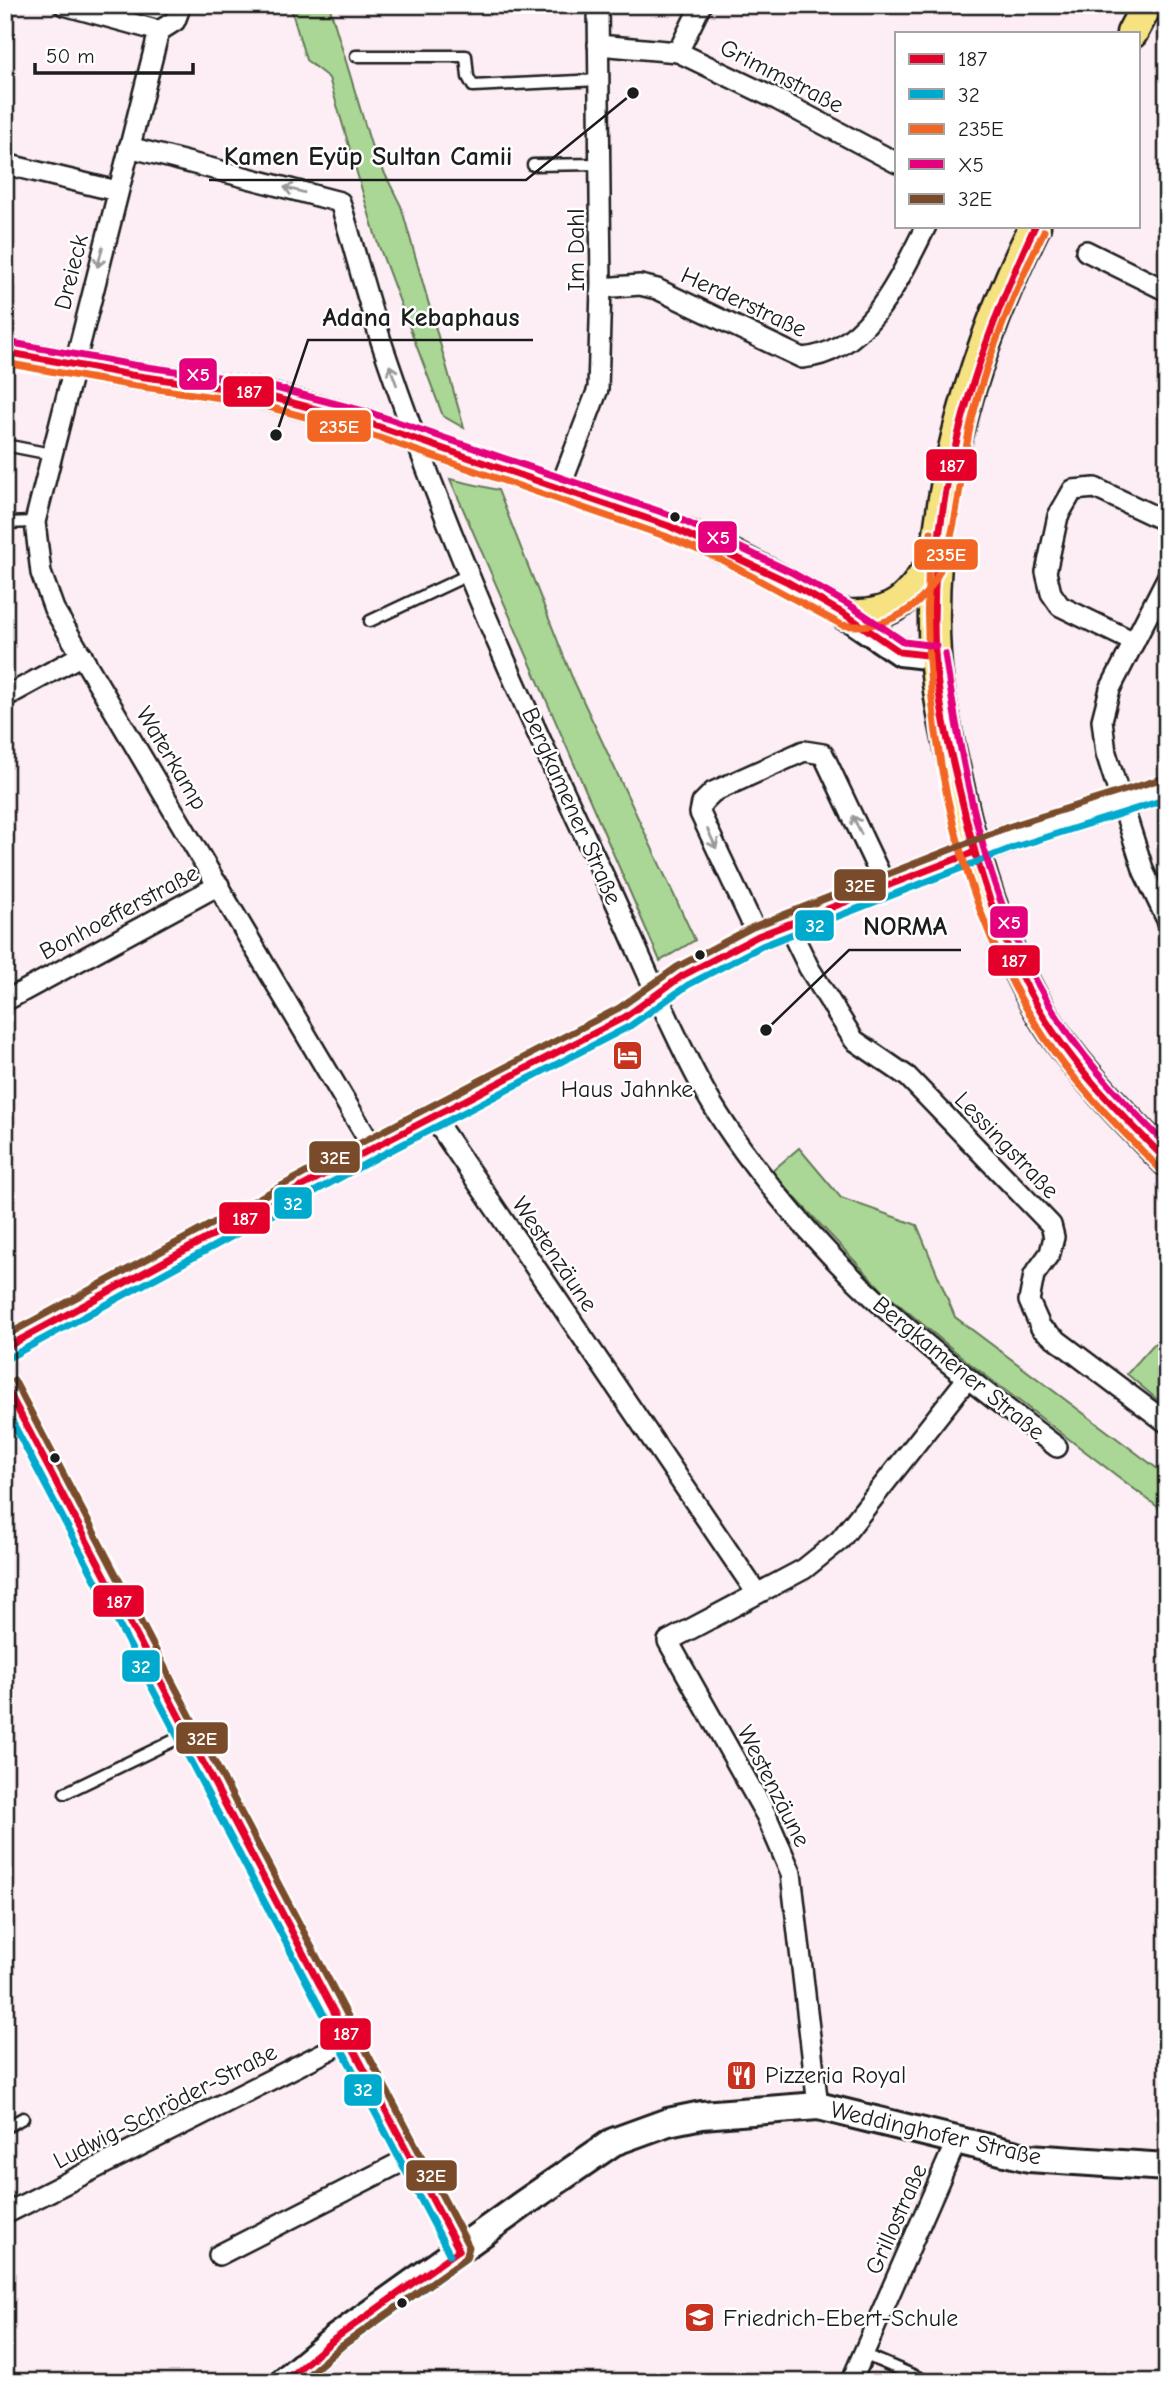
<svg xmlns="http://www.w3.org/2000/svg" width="1172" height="2387" font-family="'Comic Neue',sans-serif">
<rect width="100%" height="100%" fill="#fdedf5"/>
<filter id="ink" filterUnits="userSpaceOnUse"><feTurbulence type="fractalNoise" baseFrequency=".0143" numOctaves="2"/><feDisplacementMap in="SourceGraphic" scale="14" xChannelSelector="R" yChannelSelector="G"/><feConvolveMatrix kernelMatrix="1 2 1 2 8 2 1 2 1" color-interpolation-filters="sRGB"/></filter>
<g filter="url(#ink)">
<g fill="#abd796" stroke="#647a59" stroke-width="2">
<path d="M290,5H329L372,148L401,206L464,428L443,416L377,241L329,78L306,60Z"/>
<path d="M450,479L498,490L572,677L695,940L660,961Z"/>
<path d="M799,1148L841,1198L917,1225L955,1317L1167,1476V1514L968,1362L884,1292L771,1172Z"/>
<path d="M1167,1337V1392L1159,1401L1127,1374L1153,1345Z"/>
</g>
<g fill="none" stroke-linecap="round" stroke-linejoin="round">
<defs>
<g id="lane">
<path d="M356,56H466L468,77L473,86L599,80"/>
<path d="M533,165L600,164"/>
<path d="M5,445L51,454"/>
<path d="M5,523L35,522"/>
<path d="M370,621L470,574"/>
<path d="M65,1793L187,1734"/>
<path d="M5,2128L23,2118"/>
<path d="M863,2354L929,2382"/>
</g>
<g id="street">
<path d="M64,5L159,31L35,522L41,573L54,609L373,1148"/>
<path d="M159,31L175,21L181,5"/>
<path d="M598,45L678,52L778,100L897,163"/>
<path d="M678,52L701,5"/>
<path d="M129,147L340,202C355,251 368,302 384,350C445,531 524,708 606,881C637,947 664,1016 699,1081C728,1136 771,1189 812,1235C885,1317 970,1381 1057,1447"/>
<path d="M5,164L117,191"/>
<path d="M1086,251L1167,291"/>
<path d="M601,288L640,285L657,289L802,358C868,353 900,277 926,226"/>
<path d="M560,488L598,389L601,288L598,5"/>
<path d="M1167,578L1110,689L1102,720L1106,753L1144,872L1167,920"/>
<path d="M1134,642L1060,606L1051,593L1046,572L1058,516L1073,490L1095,488L1167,522"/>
<path d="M5,697L82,655"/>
<path d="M789,927L809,968L854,1040L908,1077L1051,1225L1054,1237L1050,1253L1034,1275L1029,1301L1041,1328L1167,1423"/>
<path d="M758,936L700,813L702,803L713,792L804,751L823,754L886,887"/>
<path d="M5,1001L219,885"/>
<path d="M433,1117L756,1592"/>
<path d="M5,1348L373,1148L625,1017L682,976L758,936L974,852"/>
<path d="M5,1385L459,2250"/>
<path d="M818,2106L791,1873L766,1815L668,1641L804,1569L840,1540L967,1379"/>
<path d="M5,2214L347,2041"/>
<path d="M219,2255L409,2158"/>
<path d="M851,2382L956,2142"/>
</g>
<g id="secondary">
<path d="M5,352L131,375L252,392L368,423L669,526L725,550L786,581L846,615L900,652L935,656"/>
<path d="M974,852L1012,837L1167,788"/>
<path d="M283,2382L336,2338L523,2204L613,2142L668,2122L702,2115L818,2106L1029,2158L1167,2167"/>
</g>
<g id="primary">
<path d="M1132,33L1147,5"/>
<path d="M1035,226C971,356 926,507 935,654C938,701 950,748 960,794C978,876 1006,960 1052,1030C1085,1078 1126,1119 1167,1161"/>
<path d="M846,615C898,618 911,596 937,555"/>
</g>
</defs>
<use href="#lane" stroke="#1c1c1c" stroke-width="15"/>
<use href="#street" stroke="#1c1c1c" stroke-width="24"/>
<use href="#secondary" stroke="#1c1c1c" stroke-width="32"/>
<use href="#primary" stroke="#1c1c1c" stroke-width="35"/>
<use href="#lane" stroke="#fff" stroke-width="10"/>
<use href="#street" stroke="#fff" stroke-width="19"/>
<use href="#secondary" stroke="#fff" stroke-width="26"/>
<use href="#primary" stroke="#f7e281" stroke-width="30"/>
<defs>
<g id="bus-1">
<path d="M1035,226C972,361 927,503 935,654C938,705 951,755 963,805C981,883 1007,962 1052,1030C1084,1078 1126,1119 1167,1161"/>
<path d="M5,352L131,375L252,392L368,423L669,526L786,581L846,615L900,652L935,656"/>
<path d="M5,1348L373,1148L625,1017L682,976L758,936L974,852"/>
<path d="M5,1385L459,2250"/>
<path d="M283,2382L336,2338L459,2250"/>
</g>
<g id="bus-2">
<path d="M10,1357L378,1157L630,1026L688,985L762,946L1015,847L1167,799"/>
<path d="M5,1408L450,2255"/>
<path d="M300,2382L342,2346L465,2259"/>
</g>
<g id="bus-3">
<path d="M5,363L129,385L250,402L365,433L665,536L720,559L842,625C876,630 911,616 930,588C959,547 959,469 972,419C988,353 1015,291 1044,231"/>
<path d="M931,532C916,700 950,894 1044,1037C1076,1086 1119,1127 1159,1168"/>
</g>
<g id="bus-4">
<path d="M7,342L133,365L253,382L371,413L673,516L791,572L851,606L904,642L936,646"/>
<path d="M945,654C964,783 989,916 1063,1026C1092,1070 1130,1108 1167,1146"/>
</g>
<g id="bus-5">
<path d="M5,1336L368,1139L619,1008L677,967L753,927L1008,827L1164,778"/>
<path d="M14,1380L469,2247L466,2258L342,2346L300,2382"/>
</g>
</defs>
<use href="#bus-1" stroke="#fff" stroke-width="12"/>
<use href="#bus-2" stroke="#fff" stroke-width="12"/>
<use href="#bus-3" stroke="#fff" stroke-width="12"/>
<use href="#bus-4" stroke="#fff" stroke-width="12"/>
<use href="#bus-5" stroke="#fff" stroke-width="12"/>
<use href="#bus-1" stroke="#e4002b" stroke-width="7"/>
<use href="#bus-2" stroke="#00a9ce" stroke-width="7"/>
<use href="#bus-3" stroke="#f26522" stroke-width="7"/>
<use href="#bus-4" stroke="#e5007d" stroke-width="7"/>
<use href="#bus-5" stroke="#7a4b2a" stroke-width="7"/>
</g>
<defs><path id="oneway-shaft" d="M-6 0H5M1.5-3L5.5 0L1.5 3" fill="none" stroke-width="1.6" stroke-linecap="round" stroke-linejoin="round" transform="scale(1.75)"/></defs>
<g stroke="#999">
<use href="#oneway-shaft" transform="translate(294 190) rotate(-165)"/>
<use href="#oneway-shaft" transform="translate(100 257) rotate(104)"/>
<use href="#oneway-shaft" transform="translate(393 375) rotate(-110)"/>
<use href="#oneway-shaft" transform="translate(857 825) rotate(-115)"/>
<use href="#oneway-shaft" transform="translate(712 839) rotate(65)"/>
</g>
</g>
<defs>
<symbol id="hotel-square" viewBox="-11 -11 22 22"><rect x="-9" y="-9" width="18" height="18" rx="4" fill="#c8321e" stroke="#fff"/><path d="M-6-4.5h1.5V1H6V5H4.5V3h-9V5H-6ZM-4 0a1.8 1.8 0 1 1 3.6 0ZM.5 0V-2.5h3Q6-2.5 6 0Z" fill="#fff"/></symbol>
<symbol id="restaurant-square" viewBox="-11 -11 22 22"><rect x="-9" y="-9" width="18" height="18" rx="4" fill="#c8321e" stroke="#fff"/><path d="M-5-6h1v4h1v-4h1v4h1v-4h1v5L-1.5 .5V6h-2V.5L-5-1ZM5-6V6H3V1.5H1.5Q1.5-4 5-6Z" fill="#fff"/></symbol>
<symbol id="school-square" viewBox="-11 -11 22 22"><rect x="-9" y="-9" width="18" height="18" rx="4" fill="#c8321e" stroke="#fff"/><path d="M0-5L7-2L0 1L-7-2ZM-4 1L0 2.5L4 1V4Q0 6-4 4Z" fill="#fff"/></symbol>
</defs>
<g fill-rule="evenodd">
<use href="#hotel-square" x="610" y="1038" width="35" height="35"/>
<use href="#restaurant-square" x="724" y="2058" width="35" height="35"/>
<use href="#school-square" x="682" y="2300" width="35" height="35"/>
</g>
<g fill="#1c1c1c" stroke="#fff" stroke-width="2.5">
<circle cx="675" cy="517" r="6"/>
<circle cx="700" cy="955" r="6"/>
<circle cx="55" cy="1458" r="6"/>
<circle cx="402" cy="2303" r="6"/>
</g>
<g text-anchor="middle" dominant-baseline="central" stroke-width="5" stroke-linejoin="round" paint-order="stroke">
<g font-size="24" fill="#1c1c1c" stroke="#fff">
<text transform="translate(782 76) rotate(27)">Grimmstraße</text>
<text transform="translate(576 250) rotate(-90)">Im Dahl</text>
<text transform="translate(71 272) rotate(-76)">Dreieck</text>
<text transform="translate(744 302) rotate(25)">Herderstraße</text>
<text transform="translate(172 758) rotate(59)">Waterkamp</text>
<text transform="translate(572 806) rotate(66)">Bergkamener Straße</text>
<text transform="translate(119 912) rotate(-28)">Bonhoefferstraße</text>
<text transform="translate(1007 1145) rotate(46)">Lessingstraße</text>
<text transform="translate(555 1254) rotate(56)">Westenzäune</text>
<text transform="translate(959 1368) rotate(39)">Bergkamener Straße</text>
<text transform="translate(774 1786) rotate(63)">Westenzäune</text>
<text transform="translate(165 2106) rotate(-27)">Ludwig-Schröder-Straße</text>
<text transform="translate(936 2133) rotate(13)">Weddinghofer Straße</text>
<text transform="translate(896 2219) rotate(-66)">Grillostraße</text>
</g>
<g font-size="24" fill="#1c1c1c" stroke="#fff" text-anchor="start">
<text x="627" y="1089" text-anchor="middle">Haus Jahnke</text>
<text x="765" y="2075">Pizzeria Royal</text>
<text x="723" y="2318">Friedrich-Ebert-Schule</text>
</g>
</g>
<path fill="none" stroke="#1c1c1c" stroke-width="2.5" d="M633 93L526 180H209M276 435L308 340H533M766 1030L849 950H961"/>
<g fill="#1c1c1c" stroke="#fff" stroke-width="2.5">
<circle cx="633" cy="93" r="7"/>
<circle cx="276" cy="435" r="7"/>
<circle cx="766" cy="1030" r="7"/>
</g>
<g font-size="26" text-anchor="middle" font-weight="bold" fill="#1c1c1c" stroke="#fff" stroke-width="5" stroke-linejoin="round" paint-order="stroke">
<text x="368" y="165">Kamen Eyüp Sultan Camii</text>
<text x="421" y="326">Adana Kebaphaus</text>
<text x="905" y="935">NORMA</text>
</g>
<g stroke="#fff" stroke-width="2.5">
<rect x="178" y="357" width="40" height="34" rx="7" fill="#e5007d"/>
<rect x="222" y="375" width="53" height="33" rx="7" fill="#e4002b"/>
<rect x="306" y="409" width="66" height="34" rx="7" fill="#f26522"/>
<rect x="925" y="448" width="53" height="34" rx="7" fill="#e4002b"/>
<rect x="697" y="520" width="41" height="34" rx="7" fill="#e5007d"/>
<rect x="913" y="538" width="66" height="33" rx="7" fill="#f26522"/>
<rect x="833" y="868" width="54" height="34" rx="7" fill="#7a4b2a"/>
<rect x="989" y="905" width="40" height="34" rx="7" fill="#e5007d"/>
<rect x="794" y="909" width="41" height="33" rx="7" fill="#00a9ce"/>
<rect x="987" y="944" width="54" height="33" rx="7" fill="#e4002b"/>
<rect x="308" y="1140" width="53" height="34" rx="7" fill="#7a4b2a"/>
<rect x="273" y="1186" width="40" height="34" rx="7" fill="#00a9ce"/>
<rect x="218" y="1201" width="53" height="34" rx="7" fill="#e4002b"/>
<rect x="92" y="1584" width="53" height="34" rx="7" fill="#e4002b"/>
<rect x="121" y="1649" width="40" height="34" rx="7" fill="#00a9ce"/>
<rect x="175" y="1721" width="54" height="34" rx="7" fill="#7a4b2a"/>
<rect x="319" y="2017" width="53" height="34" rx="7" fill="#e4002b"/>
<rect x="343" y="2073" width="40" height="34" rx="7" fill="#00a9ce"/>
<rect x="405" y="2159" width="53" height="33" rx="7" fill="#7a4b2a"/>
</g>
<g font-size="19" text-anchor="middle" font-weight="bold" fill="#fff">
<text x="198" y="381">X5</text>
<text x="249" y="398">187</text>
<text x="339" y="433">235E</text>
<text x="952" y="472">187</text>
<text x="718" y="544">X5</text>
<text x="946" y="561">235E</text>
<text x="860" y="892">32E</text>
<text x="1009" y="929">X5</text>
<text x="815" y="932">32</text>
<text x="1014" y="967">187</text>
<text x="335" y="1164">32E</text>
<text x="293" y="1210">32</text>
<text x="245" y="1225">187</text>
<text x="119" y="1608">187</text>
<text x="141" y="1673">32</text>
<text x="202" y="1745">32E</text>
<text x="346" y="2040">187</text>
<text x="363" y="2096">32</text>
<text x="431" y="2182">32E</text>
</g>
<rect width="1172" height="2387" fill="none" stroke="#fff" stroke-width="28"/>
<rect x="14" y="14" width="1144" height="2359" fill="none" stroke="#1c1c1c" stroke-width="2.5" filter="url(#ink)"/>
<rect x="895" y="32" width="245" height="196" fill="#ffffff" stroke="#a4a4a4" stroke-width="2"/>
<rect x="909" y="54" width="35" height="10" fill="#e4002b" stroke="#a4a4a4" stroke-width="2"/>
<text x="958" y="66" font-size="21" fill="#1c1c1c">187</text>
<rect x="909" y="89" width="35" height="10" fill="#00a9ce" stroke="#a4a4a4" stroke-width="2"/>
<text x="958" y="102" font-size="21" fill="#1c1c1c">32</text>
<rect x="909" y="124" width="35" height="10" fill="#f26522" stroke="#a4a4a4" stroke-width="2"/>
<text x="958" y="136" font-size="21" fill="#1c1c1c">235E</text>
<rect x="909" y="159" width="35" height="10" fill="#e5007d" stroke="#a4a4a4" stroke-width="2"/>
<text x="958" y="172" font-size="21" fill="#1c1c1c">X5</text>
<rect x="909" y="194" width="35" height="10" fill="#7a4b2a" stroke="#a4a4a4" stroke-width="2"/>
<text x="958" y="206" font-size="21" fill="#1c1c1c">32E</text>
<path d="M35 63v10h158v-10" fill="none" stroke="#1c1c1c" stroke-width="3.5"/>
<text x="46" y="63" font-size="21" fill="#1c1c1c" stroke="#ffffff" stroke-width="5" paint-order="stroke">50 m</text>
</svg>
